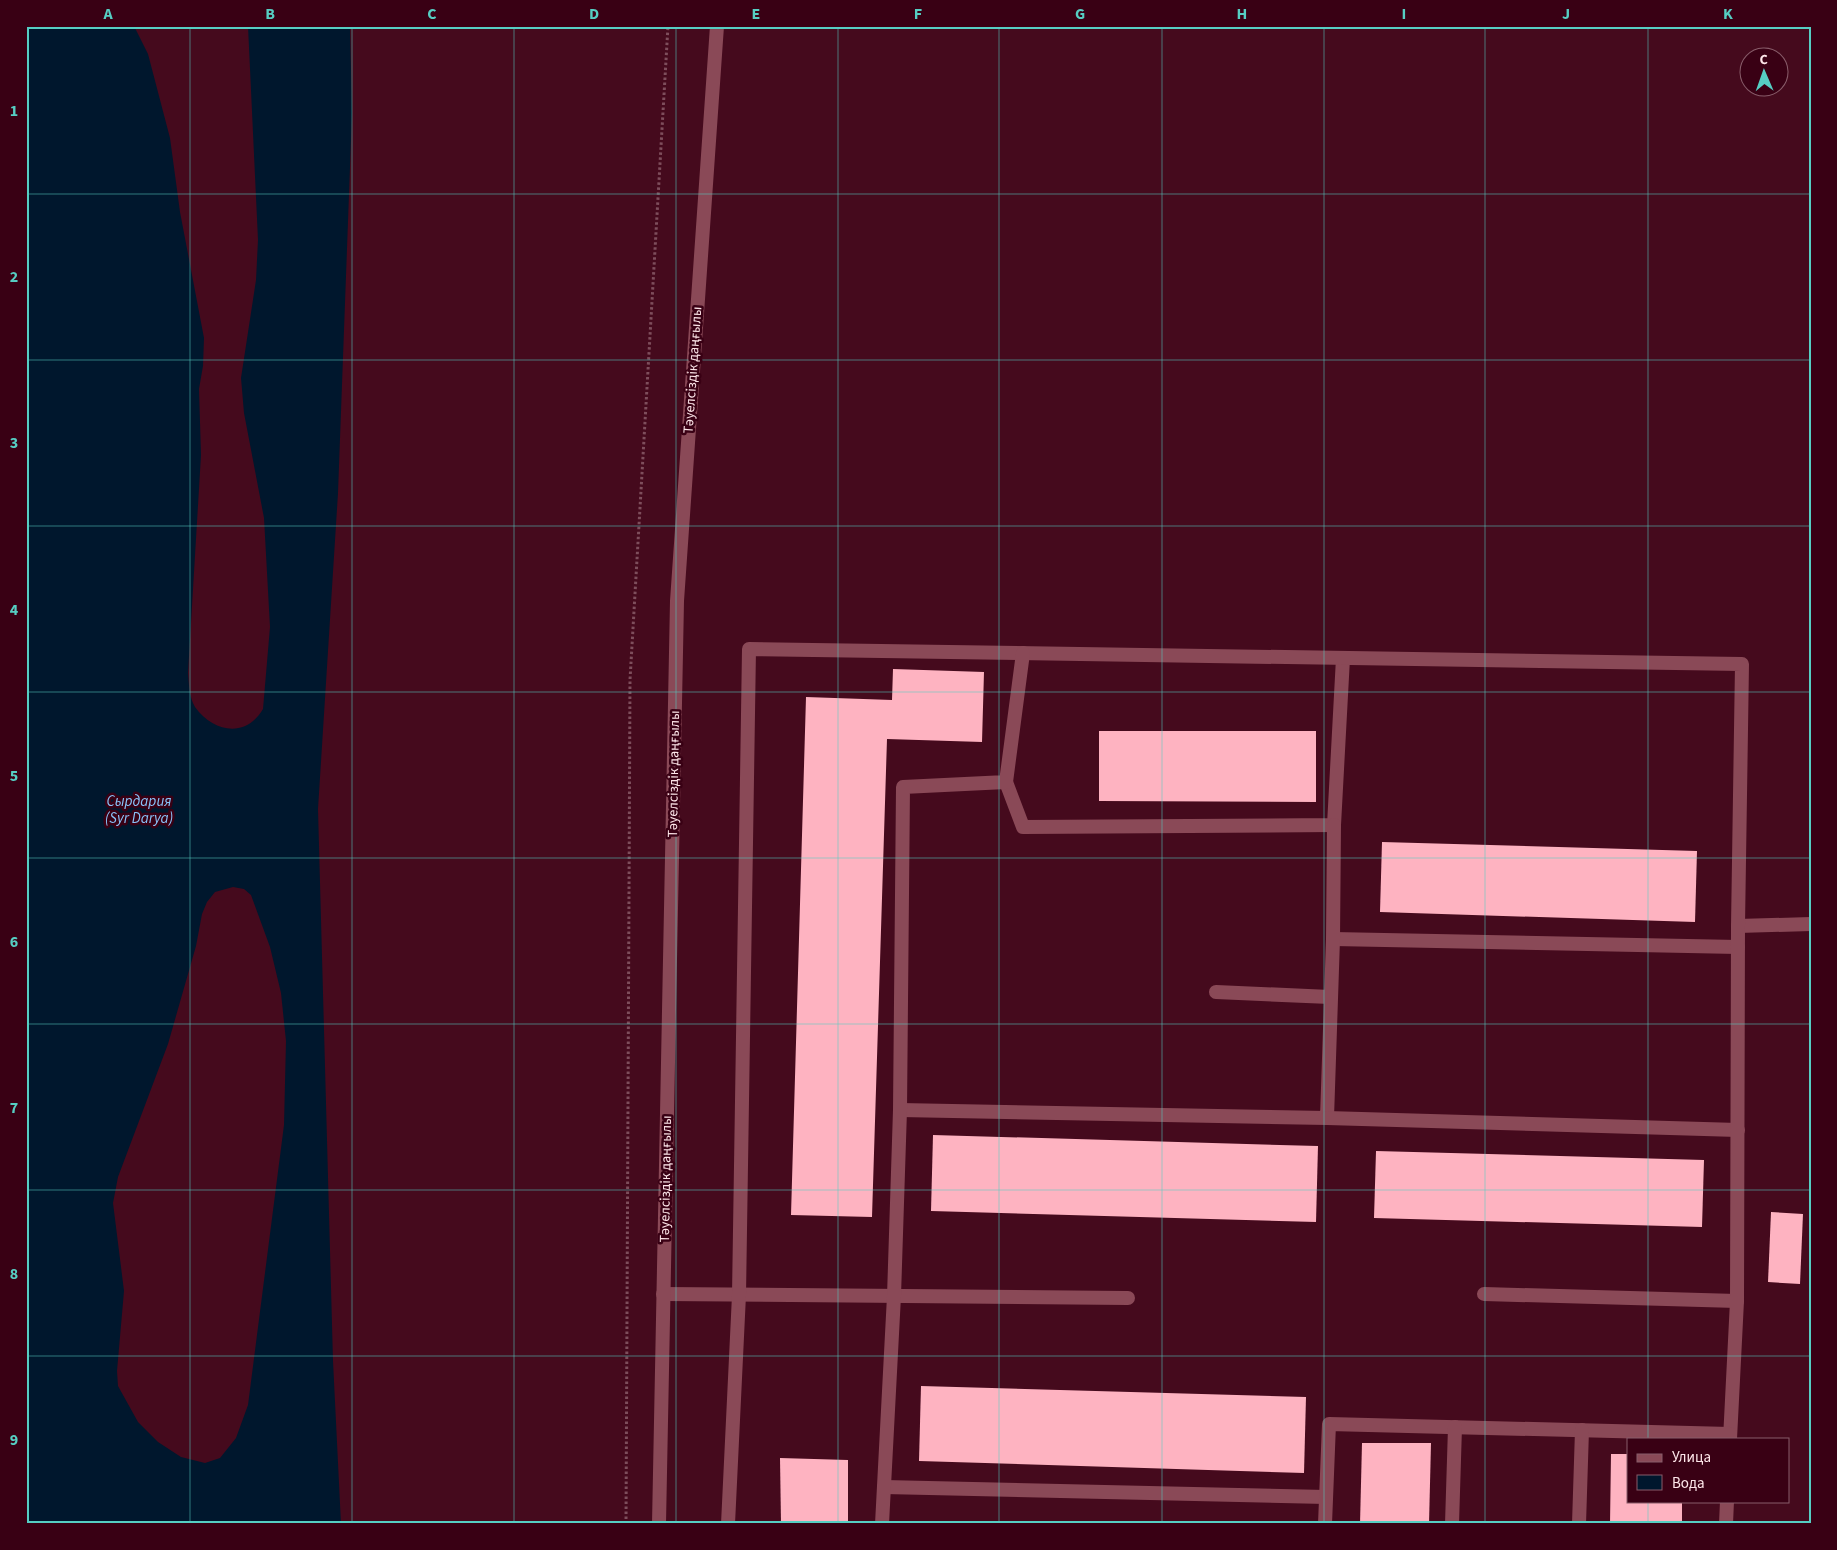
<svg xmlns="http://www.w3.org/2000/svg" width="1837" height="1550" font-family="'Source Sans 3',sans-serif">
<rect width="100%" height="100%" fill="#450a1d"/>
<path fill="#00172d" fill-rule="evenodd" d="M26,26H134L148,54L170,138L180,212L204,338L203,366L199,389L201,455L188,673C189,684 189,697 195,707C214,733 246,738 263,709L270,627L264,518L244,413L241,378L256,280L258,240L248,26H350L352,113L338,493L318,809L333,1361L341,1524H26ZM233,887L244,889L251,895L270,947L281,993L286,1041L284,1125L248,1405L236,1438L220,1458L205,1463L181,1457L158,1442L138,1422L118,1386L117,1371L124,1291L113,1203L118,1177L168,1044L196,946L202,914L207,902L215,892Z"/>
<g fill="#feb3c1">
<path d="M893,669L984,672L982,742L887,739L872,1217L791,1215L806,697L892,700Z"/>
<path d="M1099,731H1316V802L1099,801Z"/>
<path d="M1382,842L1697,851L1695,922L1380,912Z"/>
<path d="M933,1135L1318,1146L1316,1222L931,1211Z"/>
<path d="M1376,1151L1704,1160L1702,1227L1374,1218Z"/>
<path d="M1771,1212L1803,1214L1800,1284L1768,1282Z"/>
<path d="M921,1386L1306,1397L1304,1473L919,1461Z"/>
<path d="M1362,1443H1431L1429,1524H1360Z"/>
<path d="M1611,1454H1628V1501H1682V1524H1610Z"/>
<path d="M780,1458L848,1460V1524H781Z"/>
</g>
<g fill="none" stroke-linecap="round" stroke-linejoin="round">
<path stroke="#7e4e5c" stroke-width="3" stroke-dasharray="2.5 2.5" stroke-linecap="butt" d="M626,1524L630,680L668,26"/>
<g stroke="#8a4957" stroke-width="14">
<path d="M1006,782L1023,827L1334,825L1343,658"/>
<path d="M1738,926L1811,924"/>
<path d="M1333,939L1738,947"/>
<path d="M1216,992L1330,997"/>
<path d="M900,1110L1327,1118L1333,939L1334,825"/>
<path d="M1327,1118L1738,1130"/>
<path d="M663,1294L1128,1298"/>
<path d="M1484,1294L1737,1301"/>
<path d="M884,1487L1326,1497"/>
<path d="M728,1524L739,1295L749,649L1742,664L1738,926L1737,1301L1730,1439"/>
<path d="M882,1524L894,1296L900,1110L903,787L1006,782L1023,653"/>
<path d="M1325,1524L1329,1424L1730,1434"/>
<path d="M1452,1524L1455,1427"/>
<path d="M1579,1524L1582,1430"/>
<path d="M1726,1524L1727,1501"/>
</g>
<path stroke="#8a4957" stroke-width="14" d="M659,1524L677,601L717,26"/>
</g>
<path fill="none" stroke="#56cec3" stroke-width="1" stroke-opacity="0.55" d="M190,26V1524M352,26V1524M514,26V1524M676,26V1524M838,26V1524M999,26V1524M1162,26V1524M1324,26V1524M1485,26V1524M1648,26V1439M26,194H1811M26,360H1811M26,526H1811M26,692H1811M26,858H1811M26,1024H1811M26,1190H1811M26,1356H1811M1648,1501V1524"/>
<g text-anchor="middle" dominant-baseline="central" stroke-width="5" stroke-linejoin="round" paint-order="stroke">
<g font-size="14" fill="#fee6ea" stroke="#390014">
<text transform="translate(693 370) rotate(-86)">Тәуелсіздік даңғылы</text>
<text transform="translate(674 774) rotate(-89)">Тәуелсіздік даңғылы</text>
<text transform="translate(666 1179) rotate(-89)">Тәуелсіздік даңғылы</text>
</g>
<g font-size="15" font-style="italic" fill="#89c4fa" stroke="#390014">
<text x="139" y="801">Сырдария<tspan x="139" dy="17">(Syr Darya)</tspan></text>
</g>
</g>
<rect width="1837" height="1550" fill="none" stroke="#390014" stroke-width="55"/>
<rect x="1627" y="1438" width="162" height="65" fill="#390014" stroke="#885c6a"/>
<rect x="1637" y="1454" width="25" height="8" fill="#8a4957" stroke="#885c6a"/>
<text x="1672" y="1462" font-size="15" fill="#fee6ea">Улица</text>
<rect x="1637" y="1475" width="25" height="15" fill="#00172d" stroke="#885c6a"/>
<text x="1672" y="1488" font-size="15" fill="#fee6ea">Вода</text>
<g transform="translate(1764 72) rotate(358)"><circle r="24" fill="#390014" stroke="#885c6a"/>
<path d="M0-4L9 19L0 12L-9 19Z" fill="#56cec3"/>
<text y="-8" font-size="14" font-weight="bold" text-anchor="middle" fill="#fee6ea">С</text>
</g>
<rect x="28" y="28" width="1782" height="1494" fill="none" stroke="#56cec3" stroke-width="2"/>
<g font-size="16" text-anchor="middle" font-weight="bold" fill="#56cec3">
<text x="108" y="19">A</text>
<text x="270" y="19">B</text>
<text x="432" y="19">C</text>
<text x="594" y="19">D</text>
<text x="756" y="19">E</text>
<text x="918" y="19">F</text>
<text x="1080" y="19">G</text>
<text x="1242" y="19">H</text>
<text x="1404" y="19">I</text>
<text x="1566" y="19">J</text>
<text x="1728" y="19">K</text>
<text x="14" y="116">1</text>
<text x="14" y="282">2</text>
<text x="14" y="448">3</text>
<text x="14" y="615">4</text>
<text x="14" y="781">5</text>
<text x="14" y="947">6</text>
<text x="14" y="1113">7</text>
<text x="14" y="1279">8</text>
<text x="14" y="1445">9</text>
</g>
</svg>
